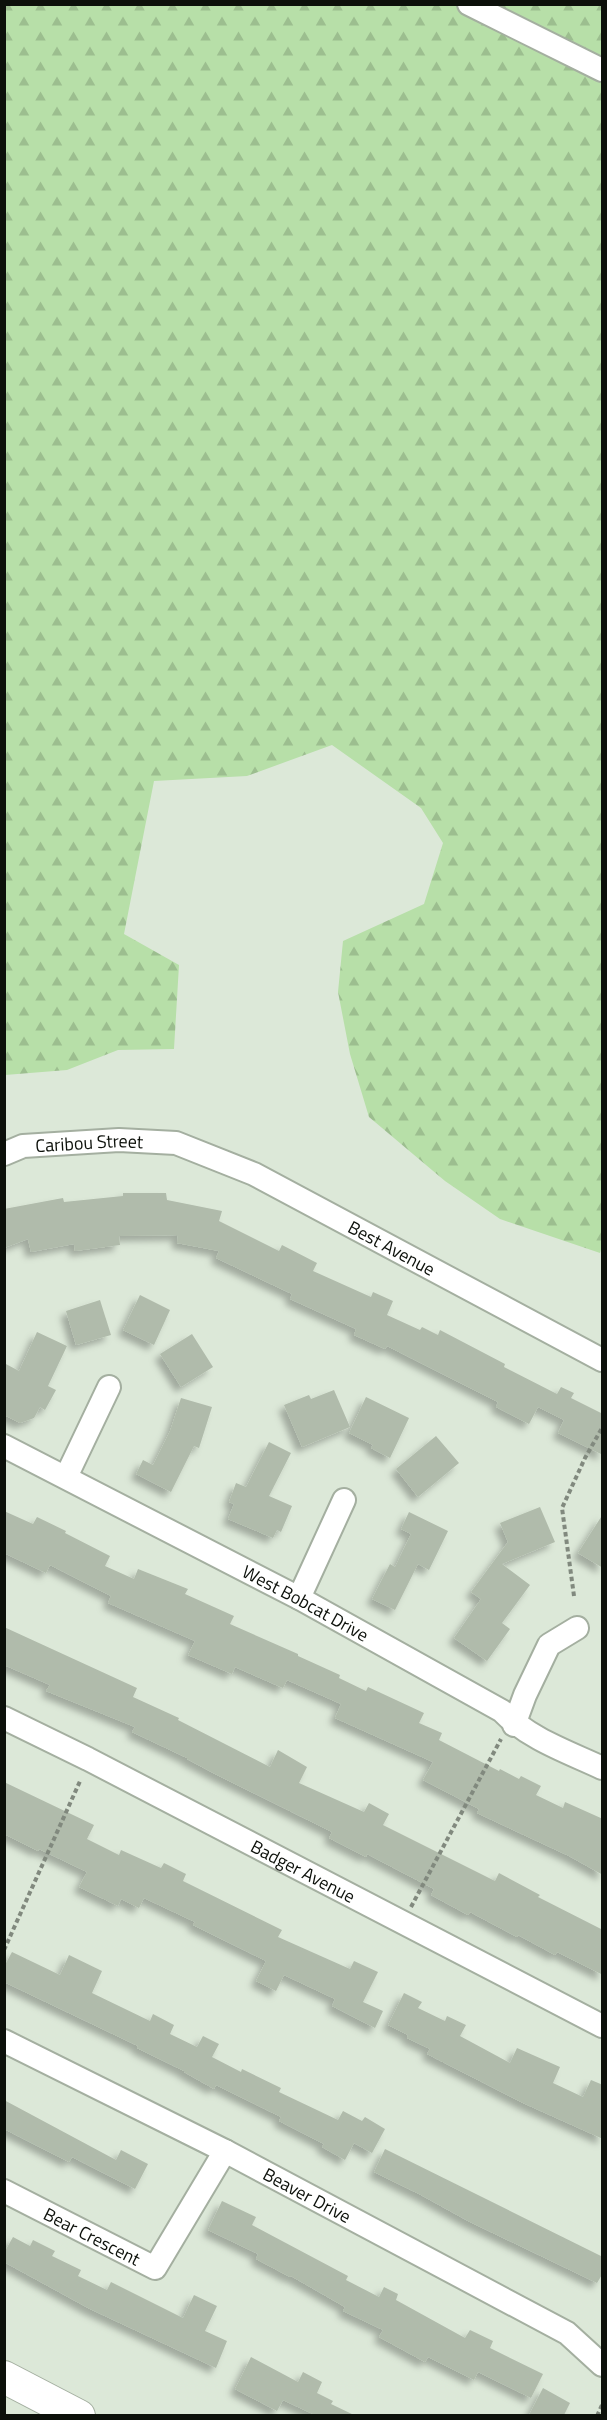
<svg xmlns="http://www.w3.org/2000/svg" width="607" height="2420" font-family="'Titillium Web',sans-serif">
<defs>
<pattern id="forest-firs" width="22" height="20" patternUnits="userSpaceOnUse" patternTransform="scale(1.5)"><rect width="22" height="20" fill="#b7dfa8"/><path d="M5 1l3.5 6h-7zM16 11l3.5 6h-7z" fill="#9cbe8f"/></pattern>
<filter id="shadow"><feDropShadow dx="-5.5" dy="5.5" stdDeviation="3" flood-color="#0004"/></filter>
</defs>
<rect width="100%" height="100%" fill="#dce8d8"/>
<g fill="url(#forest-firs)">
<path d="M5,5H469L602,72V1246L600,1253L500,1219L445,1181L369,1117L350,1054L338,992L343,941L424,904L443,843L421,808L332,745L247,776L154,781L124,934L179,965L174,1049L118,1050L67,1070L5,1075Z"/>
<path d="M495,5H602V58Z"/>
</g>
<g fill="#b0bbab" filter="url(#shadow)">
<path d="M123,1193H166L167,1200L222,1211L219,1221L279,1251L282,1245L317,1263L313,1271L371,1297L373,1292L393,1301L387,1315L420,1330L422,1327L438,1335L440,1330L505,1364L504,1367L557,1394L561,1387L574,1393L571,1398L603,1414V1455L558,1433L564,1420L538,1407L529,1424L496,1407L498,1402L387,1346L385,1349L354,1335L356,1329L290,1299L292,1294L216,1258L219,1251L177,1243L178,1235L119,1236L120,1245L75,1251L74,1244L31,1252L28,1239L4,1248V1209L63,1198L64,1202L123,1196Z"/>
<path d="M140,1295L170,1310L154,1345L123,1330Z"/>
<path d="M100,1300L111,1335L76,1345L66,1311Z"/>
<path d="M37,1332L67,1346L48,1386L56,1390L45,1410L40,1407L34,1418L20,1423L4,1415V1363L19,1371Z"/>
<path d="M192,1334L213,1367L181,1387L160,1354Z"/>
<path d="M334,1390L350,1427L302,1447L284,1405L309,1395L311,1399Z"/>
<path d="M366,1397L409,1418L390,1458L371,1448L373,1445L349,1433Z"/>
<path d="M181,1398L212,1407L199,1448L194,1446L171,1492L136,1474L143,1460L153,1465L170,1431Z"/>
<path d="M436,1436L459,1463L418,1497L396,1469Z"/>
<path d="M269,1442L291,1453L269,1496L292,1506L281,1532L277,1530L273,1538L228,1519L234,1504L229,1502L236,1483L246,1487Z"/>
<path d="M540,1507L555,1542L502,1564L530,1585L502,1623L510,1629L487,1661L454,1638L481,1599L471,1592L508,1542L500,1523Z"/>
<path d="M4,1511L33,1524L37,1517L66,1531L65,1533L110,1556L105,1566L134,1579L138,1569L188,1589L185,1594L234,1616L230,1624L298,1654V1656L340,1675L339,1678L366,1691L368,1687L424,1713L419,1723L442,1733L439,1740L499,1771L500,1769L519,1779L521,1776L541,1786L536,1795L563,1808L565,1802L603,1819V1875L569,1856L477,1813L479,1809L423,1780L433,1762L335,1718L341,1704L287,1680L283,1688L235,1667L232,1674L188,1655L195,1641L108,1603L111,1596L50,1565L46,1573L4,1553Z"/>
<path d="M409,1512L448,1531L429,1570L418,1564L395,1610L372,1599L390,1564L395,1567L411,1534L401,1529Z"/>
<path d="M603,1514V1568L578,1553Z"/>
<path d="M4,1627L137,1688L133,1697L179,1718L178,1720L270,1767L278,1750L307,1767L299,1783L364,1812L369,1803L389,1814L383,1825L495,1881L499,1873L540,1895L538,1897L603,1930V1975L557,1952L555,1955L518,1935L517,1937L470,1912L468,1915L431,1895L434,1889L367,1854L366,1857L329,1838L332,1832L217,1775L187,1759V1758L132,1732L135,1727L46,1691L50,1685L4,1665Z"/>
<path d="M4,1782L94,1825L87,1839L119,1855L121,1850L161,1868L164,1863L186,1874L183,1881L282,1930L278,1937L350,1969L354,1961L378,1972L363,2002L383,2011L375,2028L332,2006L335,1999L284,1975L276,1991L256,1981L266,1961L193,1925L195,1922L144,1898L139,1908L121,1899L118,1906L79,1887L87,1872L39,1849L38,1851L4,1834Z"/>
<path d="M12,1952L60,1975L69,1955L102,1971L92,1993L150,2021L153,2014L174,2025L170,2034L197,2047L203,2036L219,2044L212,2057L241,2072L242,2069L281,2088L279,2092L338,2120L343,2111L362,2121L365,2117L385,2129L372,2153L354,2143L345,2160L322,2147L324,2144L279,2121L281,2117L216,2085L214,2089L184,2072V2071L137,2048L138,2046L4,1982V1967Z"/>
<path d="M404,1993L422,2002L418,2008L445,2021L447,2016L466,2025L460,2036L510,2063L517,2048L560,2067L553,2083L583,2097L591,2080L603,2085V2139L523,2103L427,2054L430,2049L407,2038L408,2035L388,2025Z"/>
<path d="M4,2100L116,2160L121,2150L148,2164L135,2189L72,2157L69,2162L4,2129Z"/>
<path d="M385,2149L603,2257V2273L597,2283L468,2221L421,2195L374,2172Z"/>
<path d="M222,2201L256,2217L252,2225L348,2276L346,2280L379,2297L384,2287L398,2294L396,2300L465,2338L470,2330L493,2341L490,2348L543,2374L531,2398L478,2372L474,2380L428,2357L425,2362L379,2337L383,2330L343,2311L345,2307L291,2276L290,2277L256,2259L258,2254L208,2230Z"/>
<path d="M13,2237L30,2246L33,2240L55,2251L52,2256L81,2270L78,2276L107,2290L111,2282L183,2318L194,2295L217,2306L205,2331L227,2341L216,2368L90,2309L4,2262V2253Z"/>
<path d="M251,2357L298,2382L303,2372L322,2382L317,2393L333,2401L331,2404L354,2415H315L283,2400L277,2411L235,2389Z"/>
<path d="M543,2388L570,2403L564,2415H529Z"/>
</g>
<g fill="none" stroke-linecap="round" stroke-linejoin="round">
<defs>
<g id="street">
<path d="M469,4L602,70"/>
<path id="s1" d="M4,1154L23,1146L119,1140L176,1143L254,1174L602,1360"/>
<path id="s2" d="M4,1446L299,1598L502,1711C529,1739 568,1752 602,1768"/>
<path d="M66,1477L109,1387"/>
<path d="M299,1598L344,1500"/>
<path id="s3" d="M4,1718L88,1759L602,2026"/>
<path d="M514,1725L525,1695L549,1645L577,1628"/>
<path id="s4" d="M4,2041L225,2151L567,2333L602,2365"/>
<path id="s5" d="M4,2191L155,2268L225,2151"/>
</g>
<path id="secondary" d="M4,2377L79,2416"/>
</defs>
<use href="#street" stroke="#a4afa0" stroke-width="26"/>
<use href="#secondary" stroke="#a4afa0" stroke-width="34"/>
<g stroke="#81897e" stroke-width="4" stroke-dasharray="4.5 3" stroke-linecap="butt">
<path d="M574,1596L562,1508L585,1458L602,1428"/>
<path d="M411,1907L501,1739"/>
<path d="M4,1950L81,1779"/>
<path d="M597,2416L602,2405"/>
</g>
<use href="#street" stroke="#fff" stroke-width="22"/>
<use href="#secondary" stroke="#fff" stroke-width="32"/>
</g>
<g text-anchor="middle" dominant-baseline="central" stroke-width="4.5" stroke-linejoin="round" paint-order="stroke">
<g font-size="18" fill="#0c100a" stroke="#fff">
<text stroke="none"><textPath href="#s1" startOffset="87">Caribou Street</textPath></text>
<text stroke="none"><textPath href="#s1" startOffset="414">Best Avenue</textPath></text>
<text stroke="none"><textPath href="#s2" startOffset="340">West Bobcat Drive</textPath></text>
<text stroke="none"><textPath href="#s3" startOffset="336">Badger Avenue</textPath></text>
<text stroke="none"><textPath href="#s4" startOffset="340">Beaver Drive</textPath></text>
<text stroke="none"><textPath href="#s5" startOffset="99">Bear Crescent</textPath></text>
</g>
</g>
<rect width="607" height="2420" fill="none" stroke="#0c100a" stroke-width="12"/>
</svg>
